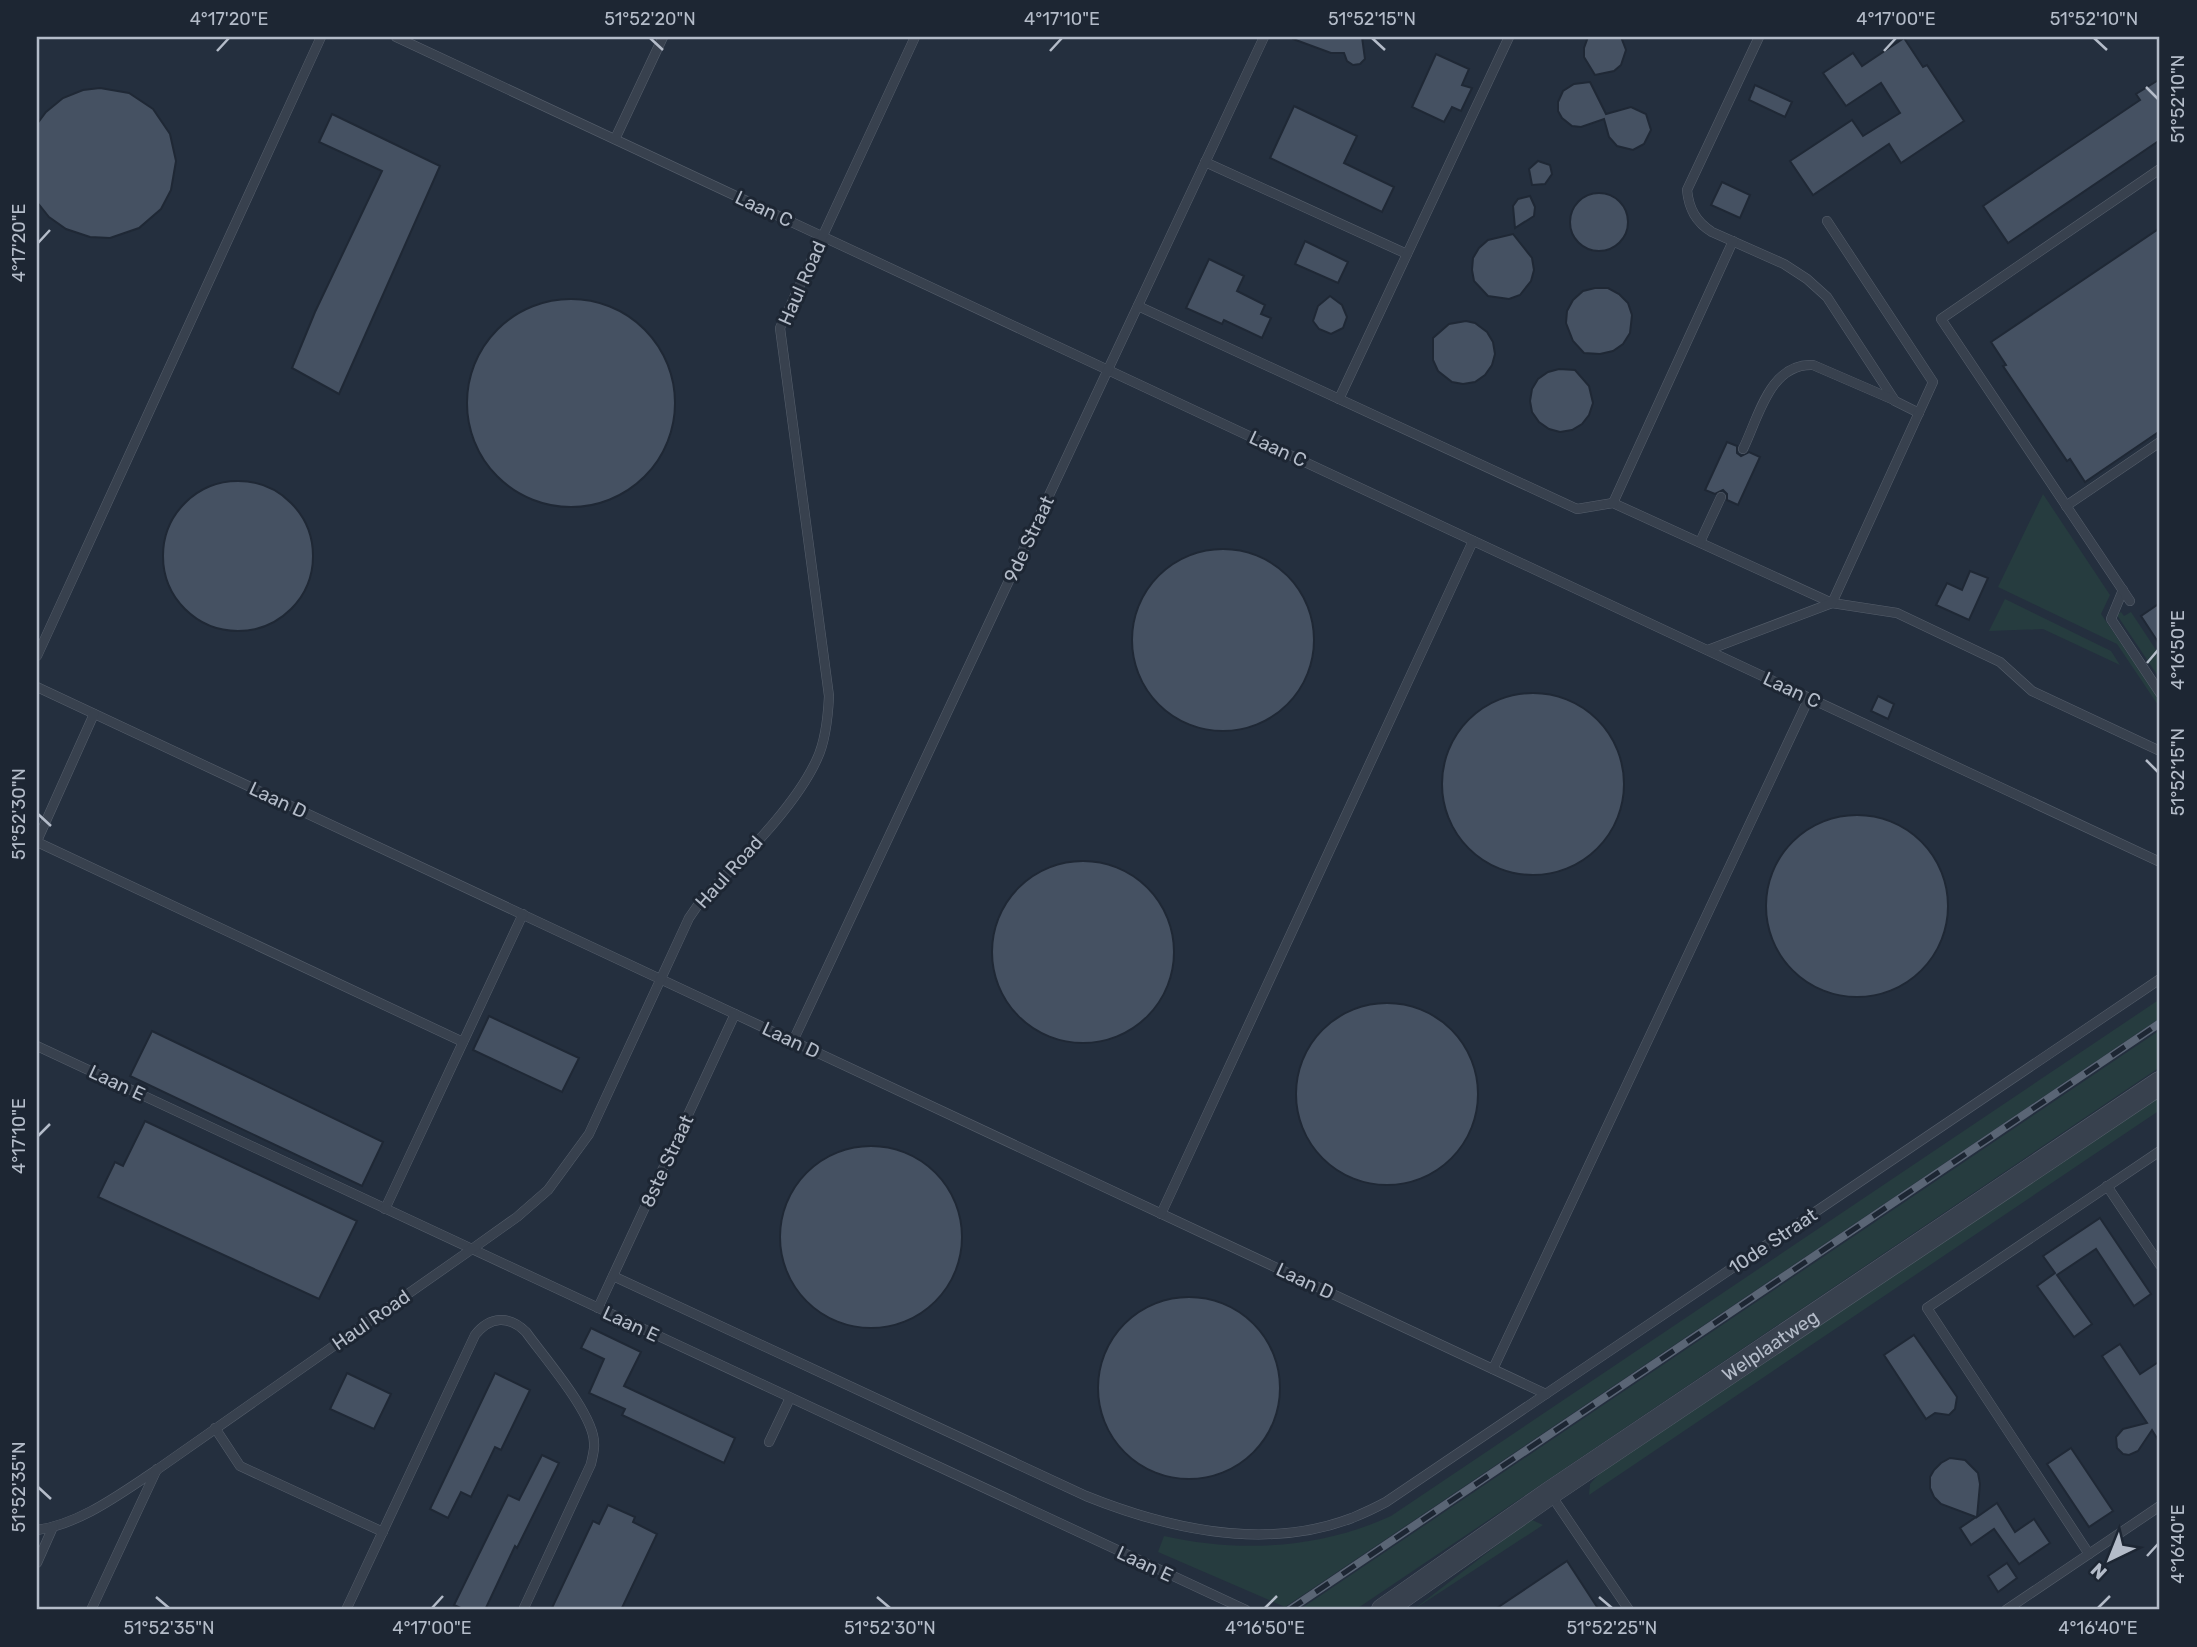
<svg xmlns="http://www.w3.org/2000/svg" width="2197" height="1647" font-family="Rubik,sans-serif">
<rect width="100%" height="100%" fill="#242f3e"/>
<g fill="#263c3f">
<path d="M2043,494L2110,595L2101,614L2160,700V708L2117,644L1998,587Z"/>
<path d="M2005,599L2111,651L2120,665L2043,629L1989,631Z"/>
<path d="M2121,612L2124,616L2131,612L2160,656V679L2117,615Z"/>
<path d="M2160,999V1018L1285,1607L1158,1552L1164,1536C1240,1553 1319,1549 1391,1516Z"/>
<path d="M2160,1030V1067L1355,1610H1299Z"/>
<path d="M2160,1096V1110L1589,1495L1590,1484L1599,1474Z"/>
<path d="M1532,1520L1543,1525L1413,1610L1527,1522Z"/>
</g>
<g fill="#455162" stroke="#1f2835" stroke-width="2">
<path d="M1293,37H1362L1365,59L1360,64L1353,65L1347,61L1344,53H1331L1293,39Z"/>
<path d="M1588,37H1621L1626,50L1621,65L1614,71L1595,75L1584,57V48Z"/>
<path d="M1904,38L1923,67L1927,65L1964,121L1901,163L1889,144L1813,195L1790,161L1852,120L1863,136L1900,113L1881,83L1846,106L1823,73L1853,53L1862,66Z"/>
<path d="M1436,54L1469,69L1462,85L1472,88L1461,111L1452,107L1444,122L1412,107Z"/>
<path d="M2160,79V140L2008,243L1983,206L2140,100L2136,94Z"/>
<path d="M1590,82L1606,114L1631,107L1646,114L1651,130L1644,144L1633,150L1617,146L1609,137L1604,119L1581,127L1572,126L1562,118L1558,111V102L1563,91L1574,84Z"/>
<path d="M1755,85L1792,102L1785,117L1749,100Z"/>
<path d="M100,88L129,93L153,109L170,134L176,161L171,190L161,209L139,228L110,238L90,237L66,229L49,217L37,202V124L46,112L63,98L83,90Z"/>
<path d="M1294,106L1357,136L1344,163L1394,187L1382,212L1270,158Z"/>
<path d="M332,114L440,166L339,394L292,368L315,312L382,171L319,142Z"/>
<path d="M1538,161L1550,165L1552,174L1545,184L1532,185L1529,169Z"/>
<path d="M1722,182L1750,195L1740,218L1711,205Z"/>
<circle cx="1599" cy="222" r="29"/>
<path d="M1530,196L1535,207L1534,216L1515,228L1513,206L1518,199Z"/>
<path d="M2160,228V431L2085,482L2070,459L2067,461L2003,366L2006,365L1991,342Z"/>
<path d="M1513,234L1532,258L1534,270L1531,281L1520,295L1509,299L1488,296L1474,281L1472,270L1473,258L1479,248L1488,240Z"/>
<path d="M1305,241L1348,262L1338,283L1295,264Z"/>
<path d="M1209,259L1244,276L1237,291L1265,305L1261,314L1271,318L1262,338L1224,320L1222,324L1186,308Z"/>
<path d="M1595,288H1608L1619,294L1628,303L1632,315L1630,333L1623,344L1613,351L1600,354L1584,353L1573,341L1566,323L1567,311L1573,300L1583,291Z"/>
<path d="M1330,296L1342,305L1347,317L1343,328L1331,334L1319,329L1313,321L1318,306Z"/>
<circle cx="571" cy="403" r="104"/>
<path d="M1466,321L1475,323L1487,332L1493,342L1495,354L1492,365L1485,375L1475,382L1463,384L1452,382L1438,371L1433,360V338L1449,324Z"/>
<path d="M1559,369L1575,370L1589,386L1593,403L1589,415L1582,424L1572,430L1560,432L1549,429L1539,422L1532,412L1530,401L1532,389L1538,379L1548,372Z"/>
<path d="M1727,442L1737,446V453L1741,456L1749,452L1760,457L1738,505L1727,500V494L1723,490L1715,494L1705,490Z"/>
<circle cx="238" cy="556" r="75"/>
<circle cx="1223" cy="640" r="91"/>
<path d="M1970,571L1988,578L1969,620L1936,605L1947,583L1962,590Z"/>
<path d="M2160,603V645L2141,616Z"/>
<circle cx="1533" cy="784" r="91"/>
<path d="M1878,696L1894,704L1888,719L1871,711Z"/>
<circle cx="1857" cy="906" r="91"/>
<circle cx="1083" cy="952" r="91"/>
<circle cx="1387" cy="1094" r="91"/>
<path d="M489,1016L579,1058L562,1092L473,1050Z"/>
<path d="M152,1031L383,1142L362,1186L130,1076Z"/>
<path d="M145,1121L357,1221L319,1299L98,1197L115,1162L123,1166Z"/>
<circle cx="871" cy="1237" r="91"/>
<path d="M2100,1218L2151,1294L2134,1306L2096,1249L2057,1275L2092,1324L2074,1337L2037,1286L2055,1273L2043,1256Z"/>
<circle cx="1189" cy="1388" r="91"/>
<path d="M591,1328L641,1352L624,1386L735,1438L724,1463L622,1415L625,1409L589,1393L604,1359L581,1348Z"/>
<path d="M1914,1335L1957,1397L1955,1409L1949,1415L1935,1413L1926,1419L1884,1355Z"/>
<path d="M2120,1344L2140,1374L2160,1361V1443L2152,1430L2138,1451L2129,1455L2123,1454L2117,1448L2116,1437L2123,1429L2147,1423L2102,1356Z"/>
<path d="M347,1373L391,1394L374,1429L330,1409Z"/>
<path d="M495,1373L530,1390L501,1450L495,1447L471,1497L461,1492L448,1518L430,1509Z"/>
<path d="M2071,1448L2113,1511L2089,1527L2047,1464Z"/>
<path d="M542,1455L559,1463L517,1548L515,1546L485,1610H465L454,1605L508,1495L519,1500Z"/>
<path d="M1950,1458L1965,1460L1978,1473L1980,1484L1977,1517L1997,1503L2015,1532L2034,1519L2050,1543L2019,1564L1994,1529L1971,1545L1960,1528L1976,1517L1941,1504L1934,1497L1930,1488V1477L1934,1470L1941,1463Z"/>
<path d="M608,1505L635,1517L633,1522L657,1534L621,1610H551L593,1521L599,1524Z"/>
<path d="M1567,1561L1599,1610H1494Z"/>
<path d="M2007,1563L2017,1578L1998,1592L1988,1576Z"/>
</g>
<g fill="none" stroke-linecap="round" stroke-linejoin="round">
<defs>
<g id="service">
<path d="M396,37L2160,862"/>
<path d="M1759,37L1687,190C1689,209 1696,222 1712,232L1784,264L1807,279L1827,297L1895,401L1919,413"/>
<path d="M615,139L663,37"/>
<path d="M1205,162L1407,254"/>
<path d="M1138,306L1577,509L1613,503L1832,603L1897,613L2000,662L2032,691L2160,751"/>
<path d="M1339,399L1509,37"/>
<path d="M1743,449C1759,416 1770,363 1813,365L1894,400"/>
<path d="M1613,503L1733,241"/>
<path d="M2066,506L2160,442"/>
<path d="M1700,542L1721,497"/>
<path d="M2123,590L2111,619L2160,693"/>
<path d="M2130,601L1941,319L2160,169"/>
<path d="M1708,650L1832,603L1933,382L1827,221"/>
<path d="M37,656L321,37"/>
<path d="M37,687L1546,1394"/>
<path d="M37,841L94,714"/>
<path d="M37,842L463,1042"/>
<path d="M793,1041L1264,37"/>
<path d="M37,1046L1246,1610"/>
<path d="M2107,1186L2160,1265"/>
<path d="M385,1209L523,914"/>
<path d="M1161,1214L1473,541"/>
<path d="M613,1276L1086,1496C1168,1529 1266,1551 1352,1518C1364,1513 1375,1508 1386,1502L2160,979"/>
<path d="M598,1308L735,1014"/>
<path d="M1493,1369L1809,698"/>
<path d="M215,1428L240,1466L383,1532"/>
<path d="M769,1442L790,1398"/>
<path d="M1551,1495L1629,1610"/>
<path d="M37,1530C81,1524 121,1493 158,1469L472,1249L517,1217L548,1190L589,1134L689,918L700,902C737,863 795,808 817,759C826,740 828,717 829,696L780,328L915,37"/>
<path d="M2089,1554L1927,1308L2160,1151"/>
<path d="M37,1563L53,1527"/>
<path d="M91,1610L157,1469"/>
<path d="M346,1610L475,1335C490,1316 509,1315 526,1332C543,1356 594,1414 594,1443C595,1449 592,1458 591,1464L523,1610"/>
<path d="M2006,1610L2160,1506"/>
</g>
<g id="tertiary">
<path id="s1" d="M1383,1610L1550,1493L2160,1083"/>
</g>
</defs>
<use href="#service" stroke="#565f6c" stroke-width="10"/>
<use href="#tertiary" stroke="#565f6c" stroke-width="24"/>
<use href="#service" stroke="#38414e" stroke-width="9"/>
<use href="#tertiary" stroke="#38414e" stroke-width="23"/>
<defs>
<path id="rail" d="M1289,1610L2160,1023"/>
</defs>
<use href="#rail" stroke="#5a6575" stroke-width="8"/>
<use href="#rail" stroke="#1d2633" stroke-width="5" stroke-dasharray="16" stroke-linecap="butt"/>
</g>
<path fill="none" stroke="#b4bcc9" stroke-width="2.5" d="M650,38L663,50M1372,38L1385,50M2094,38L2107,50M217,51L229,38M1050,51L1062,38M1884,51L1896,38M2146,87L2158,99M38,243L50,230M2147,663L2158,650M2146,760L2158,772M38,814L51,826M38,1136L50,1124M38,1487L51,1499M2147,1556L2158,1544M156,1597L169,1608M877,1597L890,1608M1599,1597L1612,1608M432,1608L443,1596M1265,1608L1277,1596M2098,1608L2110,1596"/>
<g text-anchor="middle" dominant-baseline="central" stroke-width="6" stroke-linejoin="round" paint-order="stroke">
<g font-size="19" fill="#b4bcc9" stroke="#1d2633">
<text transform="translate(764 209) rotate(25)">Laan C</text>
<text transform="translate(802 283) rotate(-66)">Haul Road</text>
<text transform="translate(1278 449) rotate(25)">Laan C</text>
<text transform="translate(1029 539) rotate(-65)">9de Straat</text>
<text transform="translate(1792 690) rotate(25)">Laan C</text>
<text transform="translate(278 800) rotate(25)">Laan D</text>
<text transform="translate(729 872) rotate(-48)">Haul Road</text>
<text transform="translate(791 1040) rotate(25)">Laan D</text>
<text transform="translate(117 1083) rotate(25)">Laan E</text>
<text transform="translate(667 1161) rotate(-65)">8ste Straat</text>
<text transform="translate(1773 1241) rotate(-34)">10de Straat</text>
<text transform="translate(1305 1281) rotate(25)">Laan D</text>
<text transform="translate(371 1320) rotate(-35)">Haul Road</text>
<text transform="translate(631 1324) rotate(25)">Laan E</text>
<text stroke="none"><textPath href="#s1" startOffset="469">Welplaatweg</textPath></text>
<text transform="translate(1145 1564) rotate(25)">Laan E</text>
</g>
</g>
<rect width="2197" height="1647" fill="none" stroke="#1d2633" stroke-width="77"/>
<g transform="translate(2110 1559) rotate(223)" stroke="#1d2633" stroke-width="5" paint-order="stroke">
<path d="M0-5L12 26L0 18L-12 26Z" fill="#b4bcc9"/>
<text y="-10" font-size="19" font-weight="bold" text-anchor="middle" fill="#b4bcc9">N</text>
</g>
<rect x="38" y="38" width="2120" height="1570" fill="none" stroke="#b4bcc9" stroke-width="2.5"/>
<g font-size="18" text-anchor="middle" fill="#b4bcc9">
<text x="229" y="25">4°17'20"E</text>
<text x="650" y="25">51°52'20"N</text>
<text x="1062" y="25">4°17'10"E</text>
<text x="1372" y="25">51°52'15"N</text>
<text x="1896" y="25">4°17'00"E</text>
<text x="2094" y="25">51°52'10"N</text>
<text transform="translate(2178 99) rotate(-90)" y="6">51°52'10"N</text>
<text transform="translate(19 243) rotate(-90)" y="6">4°17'20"E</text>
<text transform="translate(2178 650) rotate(-90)" y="6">4°16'50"E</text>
<text transform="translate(2178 772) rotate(-90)" y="6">51°52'15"N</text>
<text transform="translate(19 814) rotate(-90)" y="6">51°52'30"N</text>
<text transform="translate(19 1136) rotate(-90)" y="6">4°17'10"E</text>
<text transform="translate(19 1487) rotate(-90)" y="6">51°52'35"N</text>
<text transform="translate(2178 1544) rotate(-90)" y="6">4°16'40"E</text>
<text x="169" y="1634">51°52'35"N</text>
<text x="432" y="1634">4°17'00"E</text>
<text x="890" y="1634">51°52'30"N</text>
<text x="1265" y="1634">4°16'50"E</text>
<text x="1612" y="1634">51°52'25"N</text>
<text x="2098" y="1634">4°16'40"E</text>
</g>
</svg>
